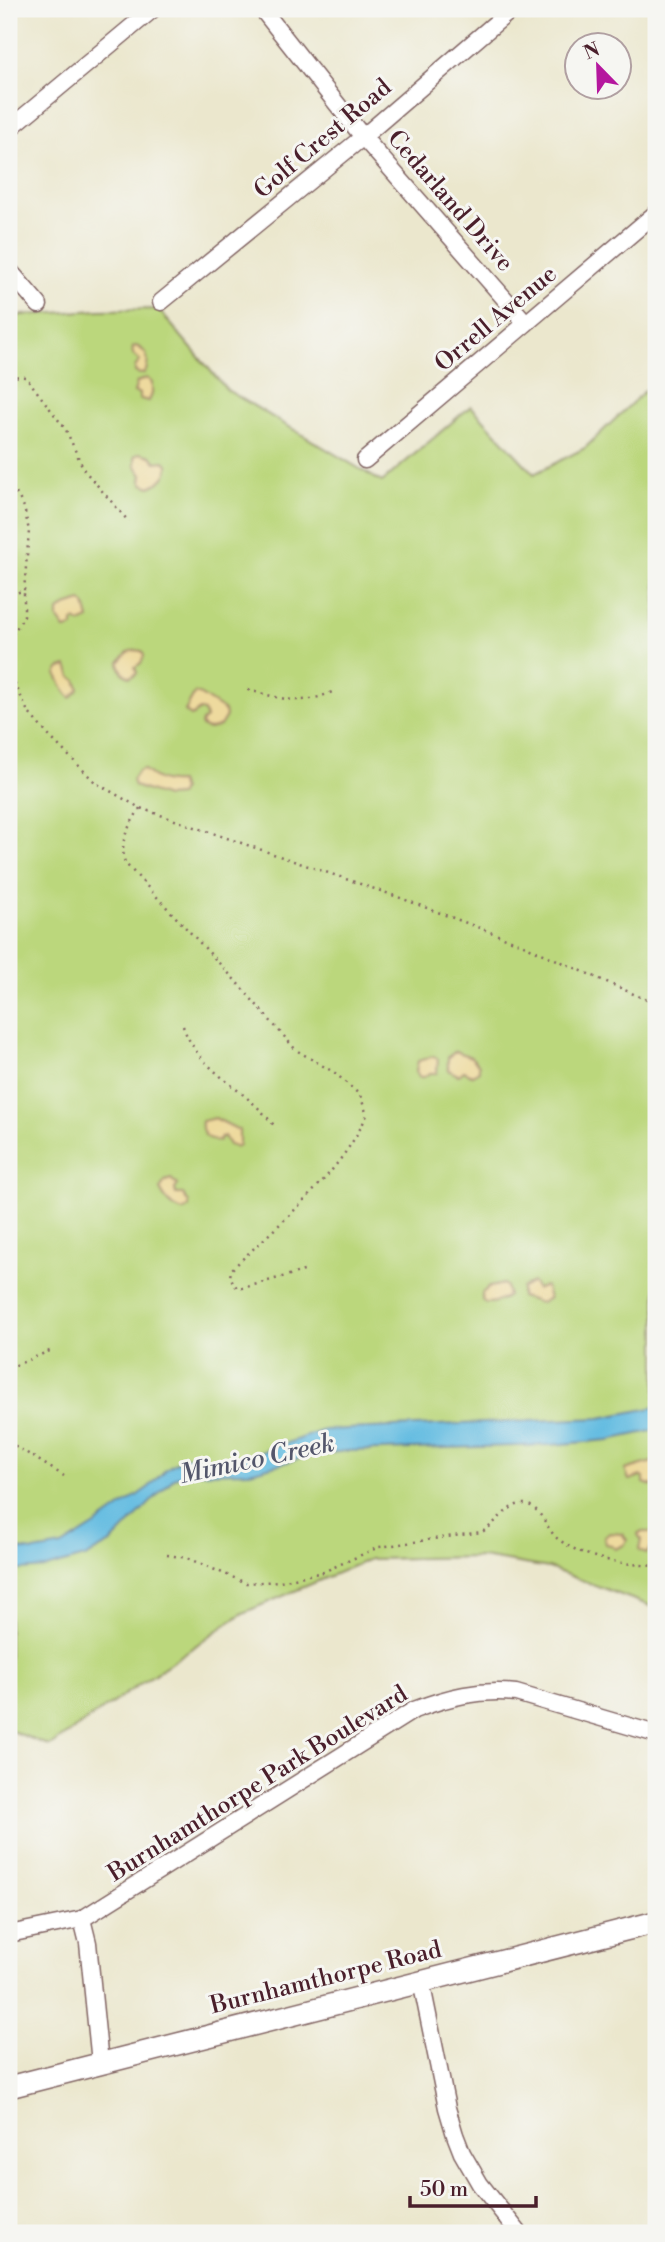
<svg xmlns="http://www.w3.org/2000/svg" width="665" height="2242" font-family="'Libre Bodoni',serif">
<rect width="100%" height="100%" fill="#f6f6f2"/>
<filter id="ink" filterUnits="userSpaceOnUse"><feTurbulence type="fractalNoise" baseFrequency=".0143" numOctaves="2"/><feDisplacementMap in="SourceGraphic" scale="14" xChannelSelector="R" yChannelSelector="G"/><feConvolveMatrix kernelMatrix="1 2 1 2 8 2 1 2 1" color-interpolation-filters="sRGB"/></filter>
<filter id="wash" filterUnits="userSpaceOnUse"><feTurbulence type="fractalNoise" baseFrequency=".00686" numOctaves="4" result="noise"/><feDisplacementMap in="SourceGraphic" scale="28" xChannelSelector="R" yChannelSelector="G"/><feGaussianBlur stdDeviation="1.57" result="paint"/><feColorMatrix in="noise" values="0 0 0 0 0 0 0 0 0 0 0 0 0 0 0 0 0 1.4 0 .05"/><feComposite in="paint" operator="in"/></filter>
<g filter="url(#wash)">
<rect width="100%" height="100%" fill="#ebe7cd"/>
<path fill="#bbd77c" stroke="#827b54" stroke-width="2" d="M158,309L227,390L382,482L471,406L534,474L585,448L656,380V1608L549,1568L482,1557L370,1559L243,1613L50,1746L9,1730V316L99,310Z"/>
<g fill="#eeda9e" stroke="#9c7c64" stroke-width="2">
<path d="M136,346C148,351 150,361 145,373L140,374L135,372V367L140,361C135,355 131,357 133,347Z"/>
<path d="M147,378L152,383V394L149,401L140,399V394L134,392L137,382Z"/>
<path d="M140,453L151,456L156,462L164,461L168,464C169,477 160,482 150,487L143,484L141,481L142,475L135,465V456Z"/>
<path d="M81,601L85,604L89,619L80,623L75,620L73,622V627L65,629L58,619V612L66,606Z"/>
<path d="M134,650L142,651L144,656L141,663L135,667L137,673L131,677C123,676 120,669 119,662L128,652Z"/>
<path d="M67,666L71,677L76,680L79,689L71,698C64,694 61,681 56,674L60,668Z"/>
<path d="M195,693L199,694L225,711L226,716L220,726C212,729 207,731 201,725L202,721L206,718L204,711L200,710L191,716L185,711Z"/>
<path d="M143,769C155,779 162,783 179,782L182,790L179,796L166,797L134,786L132,780L138,771Z"/>
<path d="M456,1051L471,1057L479,1065V1071L472,1075L464,1071L459,1075C447,1071 447,1069 448,1057Z"/>
<path d="M434,1056L438,1059L437,1073H430L424,1077H419L416,1071L418,1061Z"/>
<path d="M215,1118L239,1130V1145L235,1147L229,1145L224,1136L220,1138L219,1141C207,1140 200,1133 202,1121Z"/>
<path d="M171,1179L178,1185L175,1189L176,1194H183L189,1203V1207L183,1211C172,1208 165,1199 160,1189L165,1181Z"/>
<path d="M532,1282L537,1289L545,1286L549,1298L541,1303L521,1297V1288Z"/>
<path d="M503,1284L506,1286L508,1296C500,1302 494,1303 485,1303L482,1300V1293L490,1287Z"/>
<path d="M652,1462L656,1463V1484L652,1486L644,1483V1478L641,1476L629,1480L625,1470Z"/>
<path d="M640,1532H656V1554L653,1551L652,1547L646,1554L639,1550L641,1540L638,1534Z"/>
<path d="M610,1533L622,1534L627,1540L624,1545L615,1549L611,1545L605,1544L604,1536Z"/>
</g>
<path fill="#64bce1" stroke="#576e86" stroke-width="2" d="M656,1407V1430L609,1440L550,1445L347,1451L313,1455L250,1472L185,1473L174,1478L111,1543L85,1557L46,1568L9,1571V1548L34,1551L62,1546L97,1524L149,1487L167,1468L186,1457L221,1460L250,1456L324,1430L600,1418Z"/>
</g>
<g filter="url(#ink)">
<g fill="none" stroke-linecap="round" stroke-linejoin="round">
<defs>
<g id="minor">
<path d="M262,9L363,137L526,323"/>
<path d="M9,129L153,9"/>
<path d="M9,270L39,305"/>
<path d="M161,302L363,137L512,9"/>
<path d="M365,460L656,213"/>
<path d="M82,1919L88,1943L100,2063"/>
<path d="M9,1934L82,1919L414,1710C448,1697 479,1689 516,1693L656,1734"/>
<path d="M421,1981L447,2108L455,2135L462,2153L480,2184L519,2233"/>
</g>
<path id="major" d="M9,2087L656,1922"/>
</defs>
<use href="#minor" stroke="#826564" stroke-width="19"/>
<use href="#major" stroke="#826564" stroke-width="24"/>
<g stroke="#826564" stroke-width="2.5" stroke-dasharray="2 5" stroke-linecap="butt">
<path d="M9,376L26,377L66,430L84,470L129,522"/>
<path d="M9,481L24,507L29,531L24,591L9,594"/>
<path d="M9,640L24,616V591"/>
<path d="M9,670L28,712L48,735L96,783L140,808L398,897L519,943L656,1004"/>
<path d="M248,690C282,698 299,707 332,692"/>
<path d="M140,808C128,829 119,838 125,863L233,978L296,1050L335,1073L360,1095L367,1115C338,1178 280,1222 231,1270L230,1277L237,1288H243L307,1270"/>
<path d="M183,1026C199,1073 247,1088 275,1127"/>
<path d="M9,1368L52,1350"/>
<path d="M9,1442L64,1476"/>
<path d="M167,1555L187,1558L246,1583L280,1581L323,1572L379,1547L482,1532C495,1525 506,1506 521,1504C540,1502 546,1530 558,1539C586,1560 623,1564 656,1566"/>
</g>
<use href="#minor" stroke="#fff" stroke-width="16"/>
<use href="#major" stroke="#fff" stroke-width="21"/>
</g>
</g>
<g text-anchor="middle" dominant-baseline="central" stroke-width="6" stroke-linejoin="round" paint-order="stroke">
<g font-size="24" fill="#4a1f2b" stroke="#f6f6f2">
<text transform="translate(323 139) rotate(-40)">Golf Crest Road</text>
<text transform="translate(450 201) rotate(49)">Cedarland Drive</text>
<text transform="translate(496 319) rotate(-40)">Orrell Avenue</text>
<text transform="translate(258 1784) rotate(-32)">Burnhamthorpe Park Boulevard</text>
<text transform="translate(326 1978) rotate(-14)">Burnhamthorpe Road</text>
</g>
<g font-size="26" font-style="italic" fill="#53566b" stroke="#f6f6f2">
<text transform="translate(257 1459) rotate(-12)">Mimico Creek</text>
</g>
</g>
<rect width="665" height="2242" fill="none" stroke="#f6f6f2" stroke-width="35"/>
<g transform="translate(598 66) rotate(337)"><circle r="33" fill="#f6f6f2" stroke="#b1a0a2" stroke-width="2"/>
<path d="M0-5L12 26L0 18L-12 26Z" fill="#b5179e"/>
<text y="-10" font-size="19" font-weight="bold" text-anchor="middle" fill="#4a1f2b">N</text>
</g>
<path d="M410 2196v10h126v-10" fill="none" stroke="#4a1f2b" stroke-width="3.5"/>
<text x="420" y="2196" font-size="21" fill="#4a1f2b" stroke="#f6f6f2" stroke-width="5" paint-order="stroke">50 m</text>
</svg>
